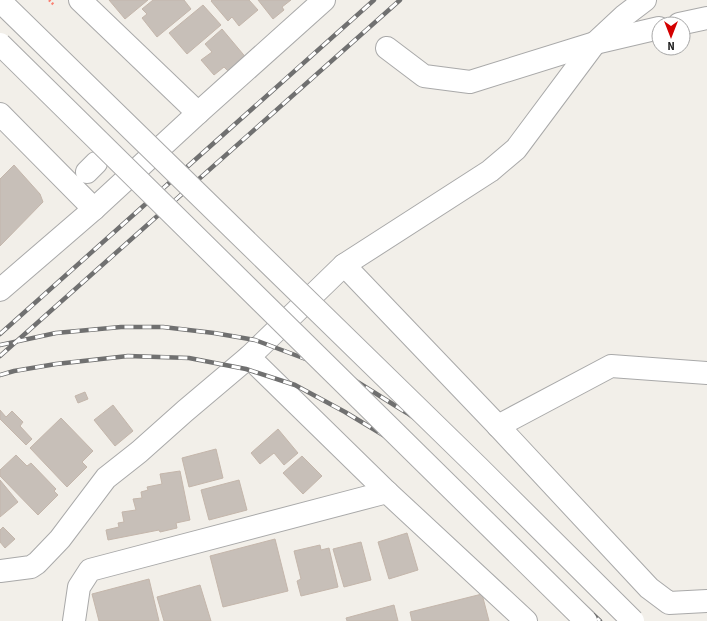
<svg xmlns="http://www.w3.org/2000/svg" width="707" height="621" font-family="'Source Sans 3',sans-serif">
<rect width="100%" height="100%" fill="#f2efe9"/>
<g fill="#c7bfb8" stroke="#c4b6ab">
<path d="M109,0H148L125,19Z"/>
<path d="M153,0H184L191,9L157,37L142,18L147,14L142,9Z"/>
<path d="M212,0H249L258,10L239,26L232,17L228,21L211,1Z"/>
<path d="M258,0H291L282,7L284,10L273,19Z"/>
<path d="M203,5L221,25L187,54L169,33Z"/>
<path d="M222,29L248,60L231,74L224,67L214,75L201,60L212,52L205,44Z"/>
<path d="M14,165L40,194L43,202L0,246V179Z"/>
<path d="M85,392L88,399L78,403L75,396Z"/>
<path d="M113,405L133,431L115,446L94,420Z"/>
<path d="M0,410L6,417L12,411L23,422L20,426L32,439L26,445L0,419Z"/>
<path d="M61,418L93,451L82,462L87,467L67,487L30,448Z"/>
<path d="M278,429L298,453L284,465L274,453L260,464L251,453Z"/>
<path d="M216,449L223,478L189,487L182,458Z"/>
<path d="M16,455L27,466L31,463L56,489L54,491L58,495L38,515L0,476V470Z"/>
<path d="M302,456L322,476L303,494L283,473Z"/>
<path d="M180,471L190,520L176,523L177,528L160,532L159,530L108,540L106,530L119,527L118,523L124,522L122,512L136,510L133,499L142,498L141,492L148,490L147,487L162,484L160,474Z"/>
<path d="M0,480L18,502L0,517Z"/>
<path d="M239,480L247,510L209,520L201,490Z"/>
<path d="M3,527L15,539L5,548L0,542V530Z"/>
<path d="M407,533L418,570L389,579L378,542Z"/>
<path d="M275,539L288,591L223,607L210,556Z"/>
<path d="M361,542L371,580L344,587L333,549Z"/>
<path d="M320,545L321,550L329,548L338,587L301,596L297,581L301,579L294,551Z"/>
<path d="M149,579L159,621H99L92,594Z"/>
<path d="M200,585L211,621H164L157,597Z"/>
<path d="M482,594L489,621H412L410,612Z"/>
<path d="M394,605L398,621H347L346,618Z"/>
</g>
<g fill="none" stroke-linecap="round" stroke-linejoin="round">
<defs>
<g id="minor">
<path d="M80,0L198,113"/>
<path d="M679,24L707,18"/>
<path d="M387,48L424,76L470,82L595,43L659,28"/>
<path d="M0,114L94,209"/>
<path d="M87,172L96,163"/>
<path d="M344,265L498,426L649,588L669,603L707,601"/>
<path d="M0,290L94,209L198,113L324,0"/>
<path d="M249,357L387,492L526,621"/>
<path d="M498,426L611,366L707,373"/>
<path d="M0,571L31,567L37,563L60,539L106,478L139,452L185,411L249,357L344,265L490,171L516,149L595,43L624,16L645,0"/>
<path d="M74,621L79,587L90,570L387,492"/>
</g>
</defs>
<use href="#minor" stroke="#a9a9a9" stroke-width="24"/>
<path stroke="#fa8072" stroke-width="2.5" stroke-dasharray="2 2" stroke-linecap="butt" d="M49,0L54,5"/>
<use href="#minor" stroke="#fff" stroke-width="22"/>
<defs>
<g id="rail">
<path d="M0,334L374,0"/>
<path d="M0,345L56,333L121,327H163L214,333L255,340L343,373L407,413L441,437L639,621"/>
<path d="M0,356L400,0"/>
<path d="M0,375L14,371L56,364L128,356L189,358L246,369L295,385L345,412L403,447L459,488L600,621"/>
</g>
</defs>
<use href="#rail" stroke="#707070" stroke-width="4.5"/>
<use href="#rail" stroke="#fff" stroke-width="3" stroke-dasharray="9" stroke-linecap="butt"/>
<defs>
<g id="minor-bridge">
<path d="M0,1L479,468L633,621"/>
<path d="M0,44L586,621"/>
</g>
</defs>
<use href="#minor-bridge" stroke="#a9a9a9" stroke-width="24" stroke-linecap="butt"/>
<use href="#minor-bridge" stroke="#fff" stroke-width="22"/>
</g>
<g transform="translate(671 36) rotate(180)"><circle r="19" fill="#ffffff" stroke="#a7a7a7"/>
<path d="M0-3L7 15L0 10L-7 15Z" fill="#d40000"/>
<text y="-6" font-size="11" font-weight="bold" text-anchor="middle" fill="#222222">N</text>
</g>
</svg>
